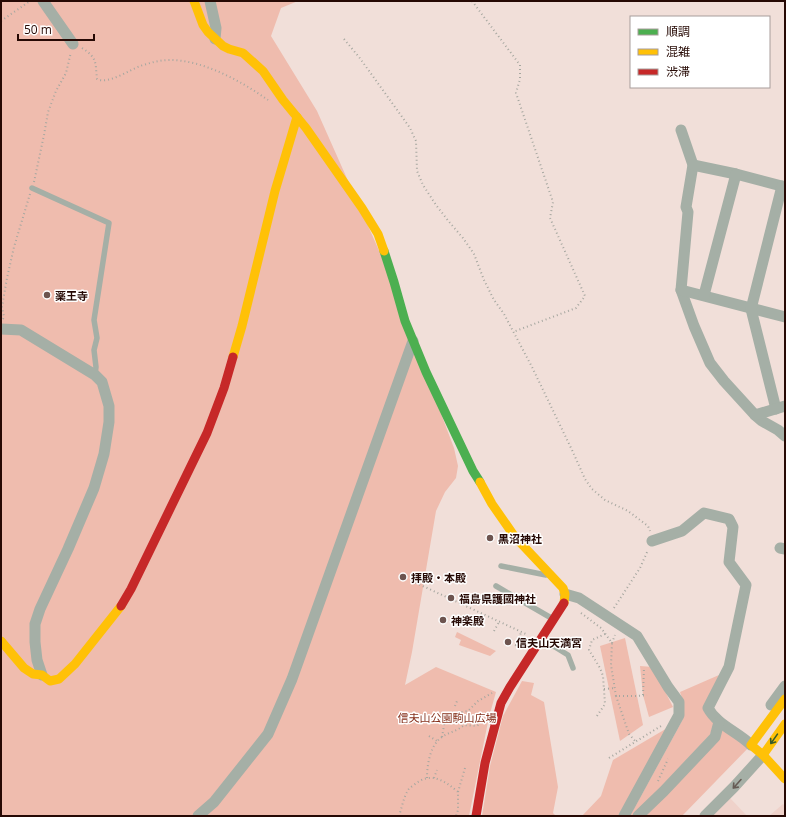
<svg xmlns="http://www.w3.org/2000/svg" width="786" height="817" font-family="'Open Sans','Noto Sans JP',sans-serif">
<rect width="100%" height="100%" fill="#f1dfd9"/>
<g fill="#efd2ca">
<path d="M730,798L747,816H711Z"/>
<path d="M783,804L785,806V816H769Z"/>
</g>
<g fill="#efbcae">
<path d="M1,1H298L281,8L271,36L317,111L381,255L454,448L458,466L456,478L445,492L436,511L412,652L405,685L436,667L496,692L489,717L469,816H1Z"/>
<path d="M457,632L496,651L490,656L459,645L461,640L455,637Z"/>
<path d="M625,638L643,725L620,741L600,646Z"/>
<path d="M640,666L653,667L673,707L649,717L643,695Z"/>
<path d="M719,675L704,709L714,723L710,735L665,783L632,816H630L683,719L684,704L680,692Z"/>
<path d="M522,681L534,683L531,695L544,702L558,787L553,813L556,816H482L490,766L503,716Z"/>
<path d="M719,722L751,745L682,816H638L697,756Z"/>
<path d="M669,727L618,816H582L601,796L613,760Z"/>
</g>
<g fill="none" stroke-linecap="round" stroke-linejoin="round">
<g stroke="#a6a7a0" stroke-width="2" stroke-dasharray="1 3" stroke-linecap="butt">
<path d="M472,1L520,65V79L516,93L553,202L550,218L585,296L576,308L513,332"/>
<path d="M1,21L30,1"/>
<path d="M344,39L359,57L410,128L416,141L417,171L423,185L436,205L450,223L463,238L474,254L484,280L494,300L504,314L532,367L572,450L585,479L592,489L605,500L628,511L648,526L650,531"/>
<path d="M82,48C98,58 95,63 97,79C107,85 130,70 140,66C150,63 159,60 170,60C203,60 241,81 268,100"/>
<path d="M34,182L44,135L48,112L56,91L66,73L71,52"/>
<path d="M3,319L4,317L2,307L7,278L14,247L30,194"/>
<path d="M412,581L528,635"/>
<path d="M614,608L640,568L648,550"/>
<path d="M581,613L601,628L612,643L611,665L616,696H637L647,695"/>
<path d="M494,631L499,622"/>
<path d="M612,643L615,635"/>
<path d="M515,645L522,647"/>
<path d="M517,646L521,632"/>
<path d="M604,689L615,688"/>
<path d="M643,695L644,668"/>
<path d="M616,696L629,734L635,741"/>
<path d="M455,706L457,701"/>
<path d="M597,716L605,704L603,676L600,668L589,650L592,640L605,634"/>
<path d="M429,736L437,741"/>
<path d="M442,737L445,720L456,713L468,711L478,701L492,693"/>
<path d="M609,758L661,726"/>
<path d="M427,778C427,765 430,745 442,737C449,732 456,732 464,725L477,726L482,721"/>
<path d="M434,778L437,770"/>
<path d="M658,781L668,759"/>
<path d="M458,792L465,768"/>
<path d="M399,816C401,810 404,797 407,792C408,789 411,787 414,785C430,771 444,780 458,792V810L456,816"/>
</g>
<g stroke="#a5afa6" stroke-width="5.5">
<path d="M32,188L109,223L94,320L97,338L94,350L96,367L95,375"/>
<path d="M501,566L546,575"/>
<path d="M496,586L553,619"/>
<path d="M542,642L555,647L568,655L573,668"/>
</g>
<g stroke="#a5afa6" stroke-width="11">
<path d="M43,1L73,44"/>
<path d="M210,1L216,28L215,39"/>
<path d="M681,130L693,165L686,207L688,212L681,290L694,326L710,363L724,381L755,415L762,421L778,430L785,436"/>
<path d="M693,165L736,174L785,187"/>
<path d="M681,290L785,317"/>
<path d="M704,295L736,174"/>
<path d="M1,329L21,330L95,375L102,382L109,406V422L104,454L94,488L68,549L40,609L35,624V642L37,660L42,675"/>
<path d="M776,409L751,309L782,186"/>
<path d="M755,415L785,406"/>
<path d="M652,541L682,531L704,513L729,519L733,527L729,562L746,585L729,667L708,708C717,725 738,732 751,745"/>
<path d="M780,548L785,549"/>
<path d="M565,594L579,598L637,636L668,687L679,702V715L624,816"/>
<path d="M771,705L785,686"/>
<path d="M198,816L214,802L268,734L292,679L413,341"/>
<path d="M638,816L664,791L715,737L719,722"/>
<path d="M705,816L734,787L763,755"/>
</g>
<path stroke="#4caf50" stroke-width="9" d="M384,251L394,282L405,321L426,372L473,471L480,482"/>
<g stroke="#ffc107" stroke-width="9">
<path d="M194,1L203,25L208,32L223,46L229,49L243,53L263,71L283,100L306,128L362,208L378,234L384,251"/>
<path d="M233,357L242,326L275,191L297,117"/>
<path d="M480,482L492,504L515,537L563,588L565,594L564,603"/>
<path d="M1,641L24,668L33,674L42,675L50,681L59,679L75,664L121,606"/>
<path d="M785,699L751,745L763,755L785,779"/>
<path d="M763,755L785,724"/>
</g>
<g stroke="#c62828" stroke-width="9">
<path d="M121,606L131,589L207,433L224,388L233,357"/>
<path d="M476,816L485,763L501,703L510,687L564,603"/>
</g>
</g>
<defs><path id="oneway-shaft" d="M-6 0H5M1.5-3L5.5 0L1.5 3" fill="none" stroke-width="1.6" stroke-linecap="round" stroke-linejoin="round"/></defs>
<use stroke="#395c2a" href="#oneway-shaft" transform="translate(774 739) rotate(125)"/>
<use stroke="#665c55" href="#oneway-shaft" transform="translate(737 784) rotate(132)"/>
<g fill="#6d544f" stroke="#fff" stroke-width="1.5">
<circle cx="47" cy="295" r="4"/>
<circle cx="490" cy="538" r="4"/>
<circle cx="403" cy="577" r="4"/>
<circle cx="451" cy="598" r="4"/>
<circle cx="443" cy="620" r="4"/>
<circle cx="508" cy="642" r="4"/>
</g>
<g text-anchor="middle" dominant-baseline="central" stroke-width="3" stroke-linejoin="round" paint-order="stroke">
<g font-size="11" font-weight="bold" fill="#260904" stroke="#fff" text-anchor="start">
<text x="55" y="295">薬王寺</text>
<text x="498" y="538">黒沼神社</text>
<text x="411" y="577">拝殿・本殿</text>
<text x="459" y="598">福島県護國神社</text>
<text x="451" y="620">神楽殿</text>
<text x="516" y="642">信夫山天満宮</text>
</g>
<g font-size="11" fill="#852f1a" stroke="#fff">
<text x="447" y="717">信夫山公園駒山広場</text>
</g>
</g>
<rect width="786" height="817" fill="none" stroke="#260904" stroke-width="4"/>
<rect x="630" y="16" width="140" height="72" fill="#ffffff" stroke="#a89d9b"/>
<rect x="638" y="29" width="20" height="6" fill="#4caf50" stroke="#a89d9b"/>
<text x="666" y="36" font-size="12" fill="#260904">順調</text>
<rect x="638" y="49" width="20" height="6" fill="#ffc107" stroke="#a89d9b"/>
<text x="666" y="56" font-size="12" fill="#260904">混雑</text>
<rect x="638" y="69" width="20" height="6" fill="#c62828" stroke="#a89d9b"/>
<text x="666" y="76" font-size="12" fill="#260904">渋滞</text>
<path d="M18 34v6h76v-6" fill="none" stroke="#260904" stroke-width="2"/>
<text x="24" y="34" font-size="12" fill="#260904" stroke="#ffffff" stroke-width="3" paint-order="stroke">50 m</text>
</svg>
